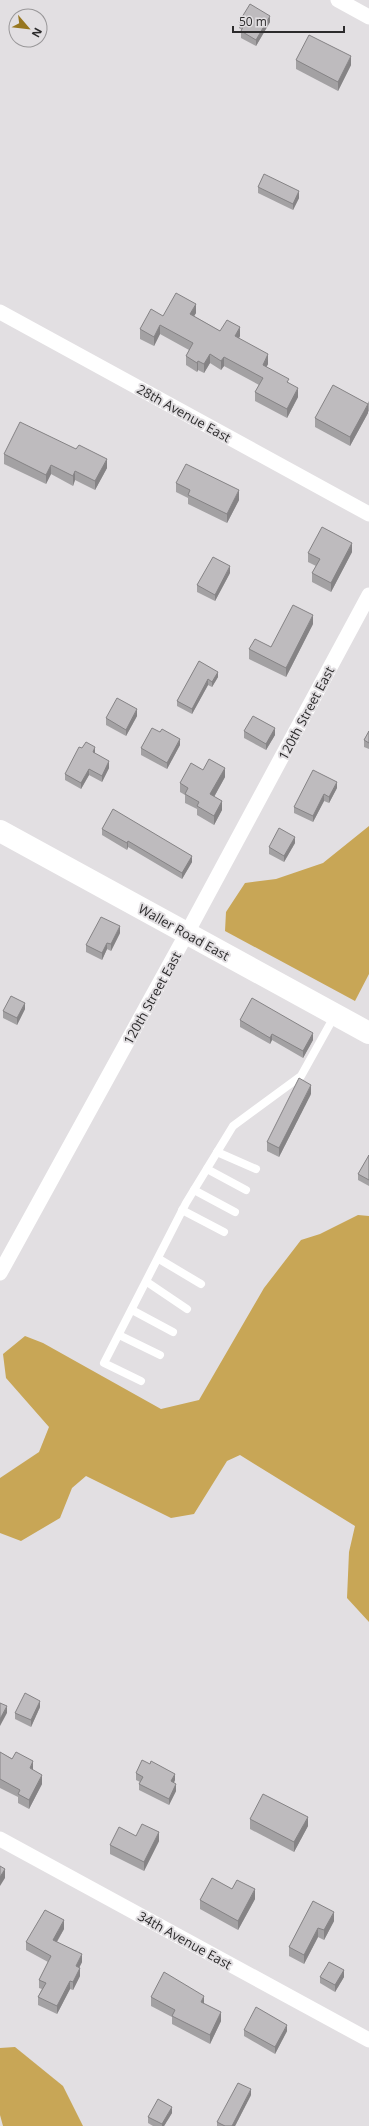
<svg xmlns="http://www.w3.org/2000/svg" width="369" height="2126" font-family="'Open Sans',sans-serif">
<rect width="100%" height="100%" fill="#e2dfe2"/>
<g fill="#c8a656">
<path d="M369,826V974L355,1001L225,931L226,912L245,883L276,879L323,863Z"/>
<path d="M358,1215L369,1216V1622L347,1598L349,1552L355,1526L240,1455L227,1461L194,1514L171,1518L86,1476L72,1488L60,1518L21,1541L0,1533V1478L39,1452L49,1427L6,1378L3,1354L25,1336L43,1343L161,1409L199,1400L264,1288L301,1240L320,1234Z"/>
<path d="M15,2047L63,2086L83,2126H3L0,2115V2048Z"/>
</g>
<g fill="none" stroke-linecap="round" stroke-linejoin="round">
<g stroke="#fff" stroke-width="8">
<path d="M217,1152L256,1169"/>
<path d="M207,1169L246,1190"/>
<path d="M194,1190L235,1212"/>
<path d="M182,1210L224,1232"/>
<path d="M159,1259L201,1284"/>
<path d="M147,1282L187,1309"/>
<path d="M132,1310L173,1332"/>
<path d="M119,1335L160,1355"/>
<path d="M141,1381L104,1363L186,1203L233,1126L301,1076L335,1015"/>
</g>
<g stroke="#fff" stroke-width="15">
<path d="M338,0L369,17"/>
<path d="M0,312L369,514"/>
<path d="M0,1273L187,933L369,595"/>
<path d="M0,1839L369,2040"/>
</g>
<path stroke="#fff" stroke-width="22" d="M0,831L369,1033"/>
</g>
<g fill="#a3a1a3">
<path d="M239,22H270L256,46L241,38V31L242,30L239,28Z"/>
<path d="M296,60L351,65L338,91L296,69Z"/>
<path d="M258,187L299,198L293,210L258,193Z"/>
<path d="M196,313L194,316L220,331L240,336L239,338L268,364L266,367L289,383L298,397L287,418L255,401V392L259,385L224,366L221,370L210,363L204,373L198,370L197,372L186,365V356L189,350L160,334L154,346L140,339V329L163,316Z"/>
<path d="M369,401V412L368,411V403Z"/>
<path d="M368,413L350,446L315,427V418Z"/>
<path d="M4,454L107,468L95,490L75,480L73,486L51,474L46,484L4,464Z"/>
<path d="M176,483L239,500L227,523L188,504V498L176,492Z"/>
<path d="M352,552L331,592L312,582V573L316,566L308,562V553Z"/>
<path d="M230,573L215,601L197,592V585Z"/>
<path d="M313,624L286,677L249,659V649L271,647Z"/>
<path d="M199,661L218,677L212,687L208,685L192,714L177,706V701Z"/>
<path d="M137,716L126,736L106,725V718Z"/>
<path d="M244,731L275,735L266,750L244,738Z"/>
<path d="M369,731V749L364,747V740Z"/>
<path d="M180,745L167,769L141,755V748Z"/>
<path d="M95,754L109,768L102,782L89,775L81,789L65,780V774Z"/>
<path d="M203,770L225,777L214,797L222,810L214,825L197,815V809L185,803V795L180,792V783Z"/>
<path d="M337,788L329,803L324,801L313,822L294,813V807Z"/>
<path d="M102,829L192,862L182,879L128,847L127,850L102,835Z"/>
<path d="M295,843L284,862L269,854V847Z"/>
<path d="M120,933L111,951L107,949L102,960L86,952V945Z"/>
<path d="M25,1009L17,1025L3,1018V1011Z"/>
<path d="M240,1020L313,1040L303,1058L272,1040L270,1044L240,1027Z"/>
<path d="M311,1094L279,1157L267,1151V1142Z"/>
<path d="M369,1155V1186L358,1180V1174Z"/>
<path d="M40,1707L31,1727L15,1719V1713Z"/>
<path d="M0,1752L33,1770L42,1784L29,1809L18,1803V1797L0,1788Z"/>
<path d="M136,1773L175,1780L174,1783L176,1791L169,1805L139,1790V1784L140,1782L136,1780Z"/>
<path d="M250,1819L308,1826L294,1852L250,1829Z"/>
<path d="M136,1836L159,1841L144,1871L110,1854V1845Z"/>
<path d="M255,1899L238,1930L200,1909V1900Z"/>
<path d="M313,1901L334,1921L324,1940L318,1937L304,1964L289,1956V1947Z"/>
<path d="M64,1929L57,1942L82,1962L79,1968L80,1976L73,1990L70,1989L57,2014L38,2005V1997L42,1989L39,1988V1980L48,1962L26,1950V1942Z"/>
<path d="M320,1977H344L335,1992L320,1983Z"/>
<path d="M151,1997L204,2004L221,2021L210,2044L172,2024V2017L151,2006Z"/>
<path d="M244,2030L287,2031L275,2054L244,2036Z"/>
<path d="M251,2095L235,2126H217V2122Z"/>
<path d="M172,2113L164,2126H153L148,2123V2117Z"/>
</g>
<g fill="#858385">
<path d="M270,16V22L256,46V40Z"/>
<path d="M351,56V65L338,91V82Z"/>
<path d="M299,191V198L293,210V204Z"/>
<path d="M196,304V313L190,323V314Z"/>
<path d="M160,325V334L154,346V337Z"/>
<path d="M240,327V336L235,345V336Z"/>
<path d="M210,354V363L204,373V364Z"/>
<path d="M268,354V364L263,374V365Z"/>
<path d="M224,357V366L221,370V361Z"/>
<path d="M198,361V370L197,372V363Z"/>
<path d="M298,388V397L287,418V409Z"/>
<path d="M368,404V413L350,446V437Z"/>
<path d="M107,459V468L95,490V481Z"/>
<path d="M51,465V474L46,484V475Z"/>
<path d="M75,471V480L73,486V476Z"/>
<path d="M239,490V500L227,523V514Z"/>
<path d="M352,543V552L331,592V583Z"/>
<path d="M230,566V573L215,601V595Z"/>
<path d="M313,615V624L286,677V668Z"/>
<path d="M218,672V677L212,687V682Z"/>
<path d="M208,679V685L192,714V709Z"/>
<path d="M137,709V716L126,736V730Z"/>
<path d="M275,728V735L266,750V744Z"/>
<path d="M180,739V745L167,769V763Z"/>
<path d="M95,747V753L93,759V752Z"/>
<path d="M109,761V768L102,782V776Z"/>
<path d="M225,768V777L210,804V794Z"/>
<path d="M89,769V775L81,789V783Z"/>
<path d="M337,782V788L329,803V797Z"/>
<path d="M324,794V801L313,822V816Z"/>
<path d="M222,801V810L214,825V816Z"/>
<path d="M295,837V843L284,862V856Z"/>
<path d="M128,841V847L127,850V843Z"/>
<path d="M192,856V862L182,879V873Z"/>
<path d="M120,926V933L111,951V944Z"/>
<path d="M107,943V949L102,960V953Z"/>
<path d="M25,1003V1009L17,1025V1018Z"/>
<path d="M313,1033V1040L303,1058V1051Z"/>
<path d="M272,1034V1040L270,1044V1038Z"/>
<path d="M311,1085V1094L279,1157V1148Z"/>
<path d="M40,1701V1707L31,1727V1720Z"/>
<path d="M7,1706V1713L0,1726V1719Z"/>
<path d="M33,1761V1770L30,1768Z"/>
<path d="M175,1774V1780L171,1788V1781Z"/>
<path d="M42,1775V1784L29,1809V1800Z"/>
<path d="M176,1784V1791L169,1805V1799Z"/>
<path d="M308,1817V1826L294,1852V1842Z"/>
<path d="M159,1832V1841L144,1871V1862Z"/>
<path d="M5,1869V1878L0,1886V1877Z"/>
<path d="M255,1889V1899L238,1930V1921Z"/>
<path d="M334,1912V1921L324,1940V1930Z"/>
<path d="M64,1920V1929L53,1948V1940Z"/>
<path d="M318,1928V1937L304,1964V1955Z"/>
<path d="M82,1954V1962L76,1974V1966Z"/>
<path d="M80,1968V1976L73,1990V1982Z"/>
<path d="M344,1970V1977L335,1992V1985Z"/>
<path d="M70,1981V1989L57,2014V2006Z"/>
<path d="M204,1996V2004L201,2002Z"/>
<path d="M221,2012V2021L210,2044V2035Z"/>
<path d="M287,2025V2031L275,2054V2047Z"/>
<path d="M251,2089V2095L235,2126H232Z"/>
<path d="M172,2107V2113L164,2126H162V2124Z"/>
</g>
<g fill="#bebbbe" stroke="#858385">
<path d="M250,4L270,16L256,40L241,31L244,25L239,22Z"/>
<path d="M309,35L351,56L338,82L296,60Z"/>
<path d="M264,174L299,191L293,204L258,187Z"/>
<path d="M176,293L196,304L190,314L220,331L227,320L240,327L235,336L268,354L263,365L289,379L287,382L298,388L287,409L255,392L263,378L224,357L221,361L210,354L204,364L198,361L197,363L186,356L193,343L160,325L154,337L140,329L151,309L163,316Z"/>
<path d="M333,385L368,404L350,437L315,418Z"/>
<path d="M20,422L76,449L79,445L107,459L95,481L75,471L73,476L51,465L46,475L4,454Z"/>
<path d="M186,464L239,490L227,514L188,495L190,490L176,483Z"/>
<path d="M322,527L352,543L331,583L312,573L320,559L308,553Z"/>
<path d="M213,557L230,566L215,595L197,585Z"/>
<path d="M293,605L313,615L286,668L249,649L255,639L271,647Z"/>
<path d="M199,661L218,672L212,682L208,679L192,709L177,701Z"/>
<path d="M117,698L137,709L126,730L106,718Z"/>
<path d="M253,716L275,728L266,744L244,731Z"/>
<path d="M152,728L160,732L162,729L180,739L167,763L141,748Z"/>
<path d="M369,731V743L364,740Z"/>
<path d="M86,742L95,747L93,752L109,761L102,776L89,769L81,783L65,774L79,747L82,748Z"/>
<path d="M209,759L225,768L210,794L222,801L214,816L197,806L199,802L185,794L188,788L180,783L191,763L203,770Z"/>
<path d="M313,770L337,782L329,797L324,794L313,816L294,807Z"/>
<path d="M113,809L192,856L182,873L128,841L127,843L102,829Z"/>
<path d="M279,828L295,837L284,856L269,847Z"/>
<path d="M101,917L120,926L111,944L107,943L102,953L86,945Z"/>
<path d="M11,996L25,1003L17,1018L3,1011Z"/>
<path d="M252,998L313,1033L303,1051L272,1034L270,1038L240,1020Z"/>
<path d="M299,1078L311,1085L279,1148L267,1142Z"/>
<path d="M369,1155V1180L358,1174Z"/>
<path d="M25,1693L40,1701L31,1720L15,1713Z"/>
<path d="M0,1703L7,1706L0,1719Z"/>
<path d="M0,1752L12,1759L16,1752L33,1761L30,1768L42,1775L29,1800L18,1794L20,1790L0,1779Z"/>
<path d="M142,1760L150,1764L151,1761L175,1774L171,1781L176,1784L169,1799L139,1784L143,1777L136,1773Z"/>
<path d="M263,1794L308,1817L294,1842L250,1819Z"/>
<path d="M142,1824L159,1832L144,1862L110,1845L119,1827L136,1836Z"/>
<path d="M0,1866L5,1869L0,1877Z"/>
<path d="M212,1878L232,1889L237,1880L255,1889L238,1921L200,1900Z"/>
<path d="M313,1901L334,1912L324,1930L318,1928L304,1955L289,1947Z"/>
<path d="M45,1910L64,1920L53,1940L82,1954L76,1966L80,1968L73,1982L70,1981L57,2006L38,1997L46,1983L39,1980L51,1956L26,1942Z"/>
<path d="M329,1962L344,1970L335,1985L320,1977Z"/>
<path d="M164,1972L204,1996L201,2002L221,2012L210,2035L172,2016L175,2010L151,1997Z"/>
<path d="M256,2007L287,2025L275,2047L244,2030Z"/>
<path d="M238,2083L251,2089L232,2126H225L217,2122Z"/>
<path d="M158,2099L172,2107L162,2124L148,2117Z"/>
</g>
<g text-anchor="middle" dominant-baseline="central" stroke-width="4" stroke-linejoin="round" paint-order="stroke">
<g font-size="13" fill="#2c2b2c" stroke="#e2dfe2">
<text transform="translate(184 413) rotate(29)">28th Avenue East</text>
<text transform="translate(306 713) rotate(-62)">120th Street East</text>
<text transform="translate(184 932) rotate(29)">Waller Road East</text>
<text transform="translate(152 998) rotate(-61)">120th Street East</text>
<text transform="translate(185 1940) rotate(29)">34th Avenue East</text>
</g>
</g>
<g transform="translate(28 28) rotate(118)"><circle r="19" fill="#e2dfe2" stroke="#999799"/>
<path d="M0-3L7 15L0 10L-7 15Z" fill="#97761f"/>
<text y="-6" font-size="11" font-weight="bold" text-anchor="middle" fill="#2c2b2c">N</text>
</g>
<path d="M233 26v6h111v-6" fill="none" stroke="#2c2b2c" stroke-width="2"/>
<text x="239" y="26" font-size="12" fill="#2c2b2c" stroke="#e2dfe2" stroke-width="3" paint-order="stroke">50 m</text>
</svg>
